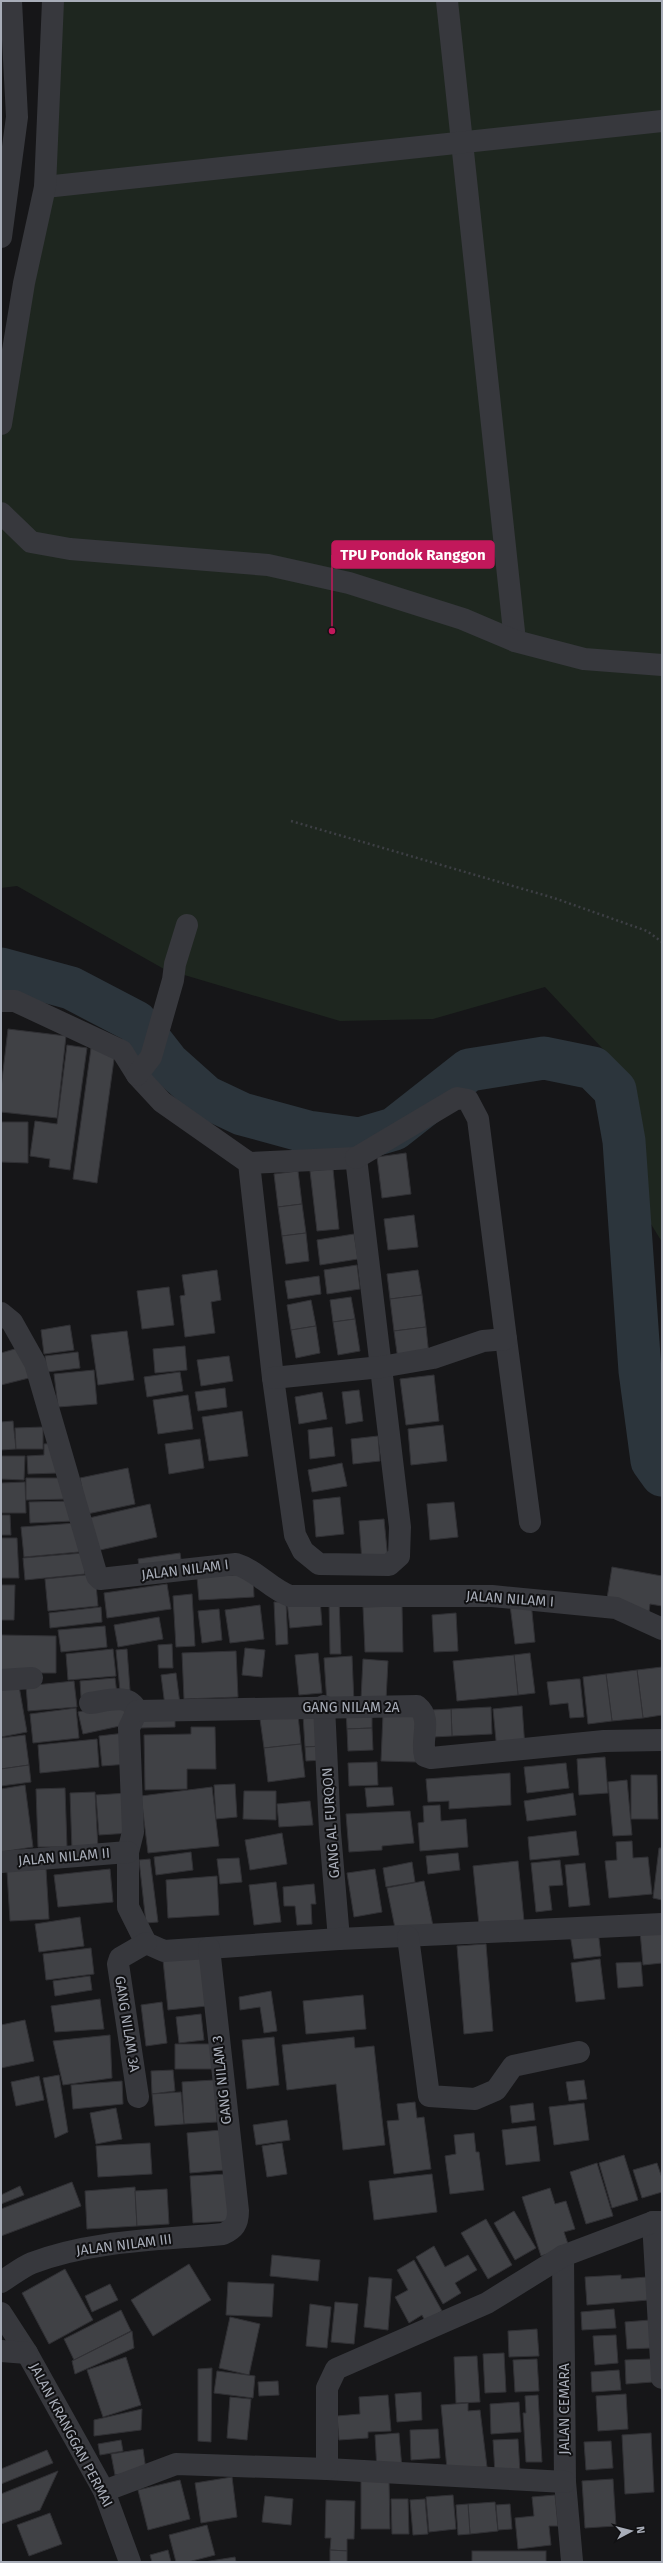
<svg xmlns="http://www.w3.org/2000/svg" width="663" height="2563" font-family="'Fira Sans',sans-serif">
<rect width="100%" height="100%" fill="#161618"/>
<path fill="#1e261f" d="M64,1H662V1242L646,1216L630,1078L545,987L433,1019L340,1021L164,969L17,886L1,888V375L15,353Z"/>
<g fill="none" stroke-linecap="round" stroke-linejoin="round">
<path stroke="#2c353c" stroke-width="43" d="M1,969L71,988L136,1022L168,1063L206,1097L242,1114L308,1132L360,1139L394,1129L469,1070L544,1058L593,1068L615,1090L624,1141L640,1371L652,1461L662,1475"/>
</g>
<g fill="#404145" stroke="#303034">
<path d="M8,1029L66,1036L57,1118L1,1112V1088Z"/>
<path d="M67,1045L87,1048L70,1170L49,1167L50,1159L30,1156L35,1121L57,1124Z"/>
<path d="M91,1048L115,1052L97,1183L73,1179Z"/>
<path d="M1,1122H28V1163L1,1162Z"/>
<path d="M406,1153L411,1194L382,1198L377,1157Z"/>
<path d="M333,1169L339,1229L317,1231L310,1171Z"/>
<path d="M298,1171L302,1204L278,1207L274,1174Z"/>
<path d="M302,1204L306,1233L282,1236L278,1207Z"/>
<path d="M414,1215L418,1247L388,1250L384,1219Z"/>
<path d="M306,1233L309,1261L286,1264L282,1236Z"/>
<path d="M354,1234L358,1259L320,1265L317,1240Z"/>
<path d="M357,1265L360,1289L327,1294L324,1270Z"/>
<path d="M217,1270L221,1300L211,1302L215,1333L185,1337L180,1296L185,1295L182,1275Z"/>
<path d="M418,1270L422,1295L390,1299L387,1274Z"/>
<path d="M319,1276L321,1294L288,1299L285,1281Z"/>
<path d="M169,1287L174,1325L142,1329L137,1291Z"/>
<path d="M422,1295L426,1327L394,1331L390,1299Z"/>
<path d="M351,1297L355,1319L333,1322L330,1300Z"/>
<path d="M311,1300L316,1326L291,1330L287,1305Z"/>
<path d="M355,1319L360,1351L338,1355L333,1322Z"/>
<path d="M70,1325L74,1350L44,1354L41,1330Z"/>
<path d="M316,1326L320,1353L296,1358L291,1330Z"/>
<path d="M426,1327L429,1356L398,1360L394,1331Z"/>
<path d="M127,1331L134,1380L98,1385L91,1335Z"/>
<path d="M25,1346L33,1377L1,1385V1353Z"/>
<path d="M185,1346L187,1370L155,1373L153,1349Z"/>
<path d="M78,1352L80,1368L47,1372L45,1356Z"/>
<path d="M229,1356L233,1381L201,1386L197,1360Z"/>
<path d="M94,1370L97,1404L58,1407L54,1374Z"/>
<path d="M180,1372L183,1391L147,1397L144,1377Z"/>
<path d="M434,1375L439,1421L406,1425L400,1379Z"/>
<path d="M225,1388L227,1407L198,1411L195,1392Z"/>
<path d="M359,1390L363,1421L346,1424L342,1392Z"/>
<path d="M322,1392L327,1419L299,1424L295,1397Z"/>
<path d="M188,1395L193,1429L158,1434L153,1400Z"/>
<path d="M242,1411L248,1456L209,1461L202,1417Z"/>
<path d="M13,1421L16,1449L1,1450V1422Z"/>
<path d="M443,1425L447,1461L411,1465L408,1429Z"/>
<path d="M43,1427V1449H16L15,1428Z"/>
<path d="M332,1427L335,1456L310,1459L308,1430Z"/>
<path d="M378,1436L380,1461L353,1464L351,1439Z"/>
<path d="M200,1439L204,1468L169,1474L165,1444Z"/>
<path d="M57,1443L59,1473L28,1474L27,1456L44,1455V1444Z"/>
<path d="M1,1456H25L24,1480L1,1479Z"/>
<path d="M342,1463L347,1486L312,1492L308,1470Z"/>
<path d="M128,1468L135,1504L87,1514L80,1478Z"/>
<path d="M26,1478H67L68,1499L26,1500Z"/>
<path d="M25,1482L26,1513H1V1483Z"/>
<path d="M340,1497L344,1534L316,1537L313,1500Z"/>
<path d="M72,1501L73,1521L30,1523L29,1502Z"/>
<path d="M454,1502L458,1537L430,1540L427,1504Z"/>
<path d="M150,1504L157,1537L96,1551L89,1518Z"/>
<path d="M1,1515H10L11,1535H1Z"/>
<path d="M384,1519L388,1560L362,1562L359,1521Z"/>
<path d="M76,1523L79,1552L24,1557L21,1527Z"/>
<path d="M1,1538H17L19,1578H1Z"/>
<path d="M83,1553L85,1574L25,1580L23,1558Z"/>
<path d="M180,1553L182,1566L140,1572L138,1559Z"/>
<path d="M612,1567L662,1576V1606L650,1604L649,1612L606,1605Z"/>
<path d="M95,1574L98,1606L48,1611L45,1579Z"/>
<path d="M253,1574L254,1597L199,1600L197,1577Z"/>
<path d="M167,1584L171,1609L107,1618L104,1593Z"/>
<path d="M1,1585H15L14,1620H1Z"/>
<path d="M192,1594L195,1646L176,1647L173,1596Z"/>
<path d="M320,1599L322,1625L290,1628L287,1602Z"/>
<path d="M329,1599H339L341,1654H330Z"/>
<path d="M274,1602H286L288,1644L276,1645Z"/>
<path d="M531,1602L535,1642L515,1644L510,1605Z"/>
<path d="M260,1605L264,1639L230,1643L225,1610Z"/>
<path d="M402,1606L403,1652H365L363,1607Z"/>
<path d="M101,1607L102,1622L50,1628L49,1613Z"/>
<path d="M219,1609L222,1640L202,1643L198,1611Z"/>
<path d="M456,1613L458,1651L434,1652L432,1615Z"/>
<path d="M159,1617L163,1639L118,1647L114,1625Z"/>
<path d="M105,1626L107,1647L61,1652L58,1630Z"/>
<path d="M1,1635L56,1636V1673H1Z"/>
<path d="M172,1644L173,1668H159L158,1645Z"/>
<path d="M245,1648L265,1650L262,1677L242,1675Z"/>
<path d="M113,1649L116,1676L68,1680L66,1654Z"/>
<path d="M127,1649L130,1690L120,1691L116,1650Z"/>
<path d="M236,1651L238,1697L184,1699L182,1653Z"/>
<path d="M318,1653L322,1693L299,1695L295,1655Z"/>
<path d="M530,1653L535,1693L518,1695L514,1655Z"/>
<path d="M514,1655L518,1695L457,1701L453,1661Z"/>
<path d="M352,1656L354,1703L327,1704L324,1658Z"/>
<path d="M363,1659L388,1661L386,1700L361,1699Z"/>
<path d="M662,1667V1715L643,1718L637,1670Z"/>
<path d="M637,1670L643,1718L612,1721L606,1674Z"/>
<path d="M176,1673L180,1704L165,1706L161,1675Z"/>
<path d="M606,1674L612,1721L588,1724L583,1677Z"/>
<path d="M115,1678L117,1694L81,1697L80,1681Z"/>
<path d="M576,1679H580L584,1717L570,1718L568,1703L550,1705L547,1682Z"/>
<path d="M74,1681L77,1707L28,1711L26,1686Z"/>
<path d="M19,1686L27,1732L1,1737V1689Z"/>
<path d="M124,1702L129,1724L83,1734L78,1712Z"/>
<path d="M522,1706L525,1748L497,1751L493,1709Z"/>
<path d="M491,1707L492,1734L452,1736L451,1709Z"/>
<path d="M76,1708L79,1738L33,1743L30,1714Z"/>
<path d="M451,1709L452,1736L433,1737L431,1710Z"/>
<path d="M372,1710V1728L347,1729L346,1711Z"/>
<path d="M175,1713V1727L140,1728L139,1715Z"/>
<path d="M320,1714L323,1746L305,1747L303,1715Z"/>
<path d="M383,1714L418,1715L416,1762L381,1761Z"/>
<path d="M298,1715L301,1744L264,1748L260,1719Z"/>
<path d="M191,1727H215L216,1769H187V1789L145,1790L144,1735L191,1734Z"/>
<path d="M372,1728L373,1750L348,1751L347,1729Z"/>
<path d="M125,1733L128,1764L102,1766L99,1736Z"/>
<path d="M25,1735L29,1765L1,1769V1738Z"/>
<path d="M97,1739L99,1767L40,1773L38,1745Z"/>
<path d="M301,1744L305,1777L268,1782L264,1748Z"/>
<path d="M323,1746V1760L306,1761L305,1747Z"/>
<path d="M605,1757L608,1793L579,1795L577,1759Z"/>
<path d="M377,1762L378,1785L349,1786L348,1763Z"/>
<path d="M566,1763L569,1788L527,1793L524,1767Z"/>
<path d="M29,1765L31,1782L1,1786V1769Z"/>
<path d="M510,1773L511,1805L449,1809V1801L428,1802L426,1779Z"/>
<path d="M631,1775H657L658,1819H631Z"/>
<path d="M627,1780L632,1835L613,1836L608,1782Z"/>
<path d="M235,1784L237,1817L216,1819L214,1785Z"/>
<path d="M25,1785L33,1847L1,1852V1789Z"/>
<path d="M212,1787L219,1846L148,1853L141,1796Z"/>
<path d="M392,1787L394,1805L367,1807L365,1788Z"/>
<path d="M65,1788L67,1847H38L36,1789Z"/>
<path d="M244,1791H276V1820L243,1819Z"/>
<path d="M95,1792L98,1849L72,1850L70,1793Z"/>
<path d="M128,1793L130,1833L99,1835L96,1795Z"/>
<path d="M573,1793L576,1815L527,1821L524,1801Z"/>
<path d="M310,1801L313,1825L279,1827L277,1804Z"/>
<path d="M440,1805L441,1821L466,1819L468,1847L420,1851L418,1823L424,1822L423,1806Z"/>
<path d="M410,1811L414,1843L382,1846V1850L349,1852L346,1814Z"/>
<path d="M576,1831L579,1855L530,1860L528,1837Z"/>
<path d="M282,1833L287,1864L250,1870L245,1840Z"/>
<path d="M632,1841L633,1858L648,1857L652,1894L609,1898L605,1861L617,1860L616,1842Z"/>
<path d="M659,1848H662V1900L653,1898Z"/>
<path d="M191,1852L193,1870L156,1875L154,1857Z"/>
<path d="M458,1853L460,1870L428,1874L426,1856Z"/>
<path d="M239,1858L242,1882L220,1884L217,1859Z"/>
<path d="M150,1859L158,1922L146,1923L139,1860Z"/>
<path d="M560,1860L563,1885L549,1886L552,1910L536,1912L531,1863Z"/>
<path d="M518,1861L524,1921L479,1925L473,1866Z"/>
<path d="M412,1862L415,1882L386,1887L383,1868Z"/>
<path d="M585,1863L590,1905L569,1907L565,1865Z"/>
<path d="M46,1869L49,1919L10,1921L7,1871Z"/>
<path d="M110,1869L113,1902L58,1907L54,1875Z"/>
<path d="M375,1869L382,1912L354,1917L347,1873Z"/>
<path d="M217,1876L219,1915L168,1918L166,1880Z"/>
<path d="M424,1881L433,1926L396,1933L387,1888Z"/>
<path d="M276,1882L281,1922L254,1925L249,1885Z"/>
<path d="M314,1884L316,1904H311L312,1924L297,1925L295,1906H284L283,1887Z"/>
<path d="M80,1917L84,1946L39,1952L35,1924Z"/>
<path d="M662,1929V1963L643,1965L640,1931Z"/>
<path d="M598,1930L601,1956L574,1959L570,1934Z"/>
<path d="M486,1944L493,2031L464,2034L457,1946Z"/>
<path d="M91,1948L94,1974L46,1980L43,1954Z"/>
<path d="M202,1956L207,2006L168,2010L163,1960Z"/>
<path d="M600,1959L605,1999L576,2002L571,1963Z"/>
<path d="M641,1962L643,1986L618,1988L616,1963Z"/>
<path d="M90,1976L92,1990L55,1996L53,1981Z"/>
<path d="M271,1991L277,2031L264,2033L260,2007L240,2010L239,1997Z"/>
<path d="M363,1995L366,2029L306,2034L303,2001Z"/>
<path d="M100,1999L104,2029L55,2032L51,2006Z"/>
<path d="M162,2002L167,2043L146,2046L141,2005Z"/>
<path d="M201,2014L204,2040L179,2043L176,2017Z"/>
<path d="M25,2020L34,2061L1,2068V2025Z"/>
<path d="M110,2035L112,2078L63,2085L53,2041Z"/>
<path d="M274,2037L279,2085L247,2089L242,2040Z"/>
<path d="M354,2037L355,2048L374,2046L385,2145L343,2150L336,2084L287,2090L282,2045Z"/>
<path d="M175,2044H213L212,2069H175Z"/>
<path d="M173,2070L175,2091L152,2094L151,2071Z"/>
<path d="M59,2075L68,2132L55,2138L43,2078Z"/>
<path d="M39,2076L44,2100L16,2106L11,2082Z"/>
<path d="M214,2080L217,2122L184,2124L182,2082Z"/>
<path d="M584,2080L587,2099L569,2101L566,2082Z"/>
<path d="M122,2081L123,2104L73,2109L71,2085Z"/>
<path d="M181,2092L184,2124L155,2126L152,2094Z"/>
<path d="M415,2102L417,2118L424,2117L431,2169L394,2174L387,2121L399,2120L397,2104Z"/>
<path d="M533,2103L535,2120L512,2123L510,2106Z"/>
<path d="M584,2103L589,2140L554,2145L549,2107Z"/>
<path d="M116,2108L122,2139L96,2144L90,2113Z"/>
<path d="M287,2120L290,2140L256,2145L253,2125Z"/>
<path d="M536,2126L540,2161L506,2165L502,2130Z"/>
<path d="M221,2130L225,2170L190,2173L187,2133Z"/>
<path d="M474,2133L476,2152H479L484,2190L450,2194L445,2156L456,2154L454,2135Z"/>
<path d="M150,2143L152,2174L98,2177L96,2146Z"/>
<path d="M282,2143L287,2174L267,2177L262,2146Z"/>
<path d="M624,2155L638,2200L612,2208L599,2163Z"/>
<path d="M597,2163L613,2216L586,2224L570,2172Z"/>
<path d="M657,2163L662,2178V2192L642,2198L633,2170Z"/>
<path d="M227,2174L230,2221L193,2223L190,2176Z"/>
<path d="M432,2174L437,2212L374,2220L369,2181Z"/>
<path d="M72,2182L81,2206L1,2236V2209Z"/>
<path d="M20,2186L24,2195L1,2204V2195Z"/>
<path d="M135,2187L137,2226L87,2229L85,2191Z"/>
<path d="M550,2188L555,2204L566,2201L575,2229L564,2232L569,2247L541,2256L522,2197Z"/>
<path d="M167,2189L169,2224L137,2226L135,2191Z"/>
<path d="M514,2211L536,2248L515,2260L494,2223Z"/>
<path d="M486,2219L512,2265L488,2279L461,2233Z"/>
<path d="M434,2246L445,2267L468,2255L477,2270L455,2283L461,2293L443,2304L416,2257Z"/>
<path d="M272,2255L320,2260L318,2281L270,2276Z"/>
<path d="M414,2260L442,2311L425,2321L422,2315L409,2323L395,2297L408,2290L397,2270Z"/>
<path d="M189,2264L211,2300L153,2336L131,2300Z"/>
<path d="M65,2269L93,2320L49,2344L22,2293Z"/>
<path d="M621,2275V2279L647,2277L649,2300L587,2305L585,2277Z"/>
<path d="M369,2277L392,2279L388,2330L364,2327Z"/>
<path d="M228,2282L274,2284L272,2317L226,2315Z"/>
<path d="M110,2284L118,2300L92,2312L85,2296Z"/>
<path d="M335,2302L358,2304L354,2344L331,2342Z"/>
<path d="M310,2304L331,2307L327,2348L306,2346Z"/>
<path d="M614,2309L616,2328L582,2330L581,2312Z"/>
<path d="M121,2310L131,2331L74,2360L64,2339Z"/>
<path d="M230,2317L260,2324L249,2375L219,2368Z"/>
<path d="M650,2320L652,2348L627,2349L625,2322Z"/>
<path d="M537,2329L539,2356L509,2357L508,2331Z"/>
<path d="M132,2331L134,2348L75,2374L72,2361Z"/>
<path d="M616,2335L618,2363L595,2365L593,2336Z"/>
<path d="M504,2353L506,2392L485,2393L483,2354Z"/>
<path d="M477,2356L480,2402L456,2403L454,2357Z"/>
<path d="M126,2357L141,2405L103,2417L87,2370Z"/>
<path d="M537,2359L539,2391L515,2392L513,2360Z"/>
<path d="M651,2359L653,2382L626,2384L625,2360Z"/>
<path d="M212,2368L211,2442L198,2441V2369Z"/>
<path d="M619,2370L621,2390L592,2392L591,2372Z"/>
<path d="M217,2371L255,2376L253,2398L214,2393Z"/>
<path d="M278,2381L279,2395L259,2396L258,2382Z"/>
<path d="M421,2392L422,2420L397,2422L395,2394Z"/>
<path d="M626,2394L628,2429L598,2431L596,2396Z"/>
<path d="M388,2395L391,2431L368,2432V2438L339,2440L337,2416L360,2414L359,2397Z"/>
<path d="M538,2395L542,2462H526L523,2413H526L525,2396Z"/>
<path d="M230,2397L251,2399L247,2440L227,2438Z"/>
<path d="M519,2402L521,2432L491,2434L490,2404Z"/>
<path d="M468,2403V2411L480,2410L487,2467L447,2469L441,2405Z"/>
<path d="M142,2409L141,2430L94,2436V2420Z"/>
<path d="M438,2429L440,2458L411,2460L410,2430Z"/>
<path d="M399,2433L402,2469L377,2471L375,2435Z"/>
<path d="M651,2433L654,2492L625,2494L622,2435Z"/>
<path d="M518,2439L520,2473L495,2474L493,2440Z"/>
<path d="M121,2440L123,2451L100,2455L98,2444Z"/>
<path d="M611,2441L613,2468L586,2470L584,2442Z"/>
<path d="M143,2449L146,2470L115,2475L111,2454Z"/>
<path d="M47,2450L53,2463L1,2484V2469Z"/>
<path d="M58,2471L40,2510L1,2524V2494Z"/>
<path d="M232,2477L237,2517L201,2523L195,2483Z"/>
<path d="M613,2479L616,2526L585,2528L582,2481Z"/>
<path d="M180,2480L190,2519L148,2530L138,2490Z"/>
<path d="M361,2480H389L390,2529H361Z"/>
<path d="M453,2495L456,2529L429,2532L426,2497Z"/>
<path d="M555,2495L558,2526H549L551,2545L518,2549L515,2518L534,2516L532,2497Z"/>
<path d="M265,2496L293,2499L291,2525L262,2522Z"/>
<path d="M391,2499H408L409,2534H392Z"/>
<path d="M425,2499L428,2534L413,2535L410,2500Z"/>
<path d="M326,2500L355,2501L354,2539H347V2551L330,2550L331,2538H325Z"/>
<path d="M495,2502L498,2531L470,2534L468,2504Z"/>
<path d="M468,2504L470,2534L458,2535L456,2505Z"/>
<path d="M510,2504L512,2529L498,2530L496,2505Z"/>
<path d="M50,2513L62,2544L29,2556L17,2525Z"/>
<path d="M207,2525L215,2555L188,2562H176L169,2535Z"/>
<path d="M168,2550L171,2562H152L150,2555Z"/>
<path d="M330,2550L347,2551V2562H330Z"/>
<rect x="472" y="2551" width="74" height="11"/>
<path d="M235,2557L236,2562H204Z"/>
</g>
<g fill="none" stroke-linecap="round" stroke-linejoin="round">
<path stroke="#3d3f44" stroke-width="2.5" stroke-dasharray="2 3" stroke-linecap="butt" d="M291,821L554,898L647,931L662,942"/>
<g stroke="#37383d" stroke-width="22">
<path d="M447,1L515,641"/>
<path d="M45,187L662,121"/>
<path d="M1,237L17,117L11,1"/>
<path d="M1,424L24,283L45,187L53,1"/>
<path d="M1,513L31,542L70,549L268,565L349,583L463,619L515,641L584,659L662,665"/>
<path d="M1,1001H15L122,1051L137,1075L162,1102L249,1163L273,1378L295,1535L303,1551L319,1564L389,1565L399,1556L400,1527L356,1158L249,1163"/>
<path d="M137,1075L151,1057L173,980L175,964L187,925"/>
<path d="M1,1313L12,1322L35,1363L97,1576L100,1579L236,1564C258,1571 269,1588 290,1596H492L616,1608L662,1629"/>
<path d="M506,1339L530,1522"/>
<path d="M273,1378L381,1367L433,1358L483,1341L506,1339L478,1119L468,1100L457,1098L356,1158"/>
<path d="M1,1680L32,1678"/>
<path d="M90,1703C107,1701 129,1692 137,1711"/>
<path d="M324,1706L330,1832L339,1939"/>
<path d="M662,1740L604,1741L431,1758L425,1756C420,1738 433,1719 417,1706L137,1711L129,1728L133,1832L128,1852V1907L146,1943L164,1951L339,1939L662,1924"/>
<path d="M1,1862L128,1852"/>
<path d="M408,1937L429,2096L475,2099L496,2090L513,2066L579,2052"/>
<path d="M138,2097L118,1964L120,1958L146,1943"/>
<path d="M653,2222L662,2378"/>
<path d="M563,2256L565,2482L572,2561"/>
<path d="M1,2282C11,2276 22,2267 32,2263C92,2240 161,2240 223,2234C234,2229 238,2224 238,2211L209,1948"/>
<path d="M1,2313L27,2353L104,2491L130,2562"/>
<path d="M1,2351L27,2353"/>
<path d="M327,2469L565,2482"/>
<path d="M104,2491L176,2464L327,2469V2388L336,2369L487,2303L563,2256L653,2222H662"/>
</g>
</g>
<g text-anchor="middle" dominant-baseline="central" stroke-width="4" stroke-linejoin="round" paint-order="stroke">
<g font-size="14" fill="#a8adb8" stroke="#111113">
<text transform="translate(185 1570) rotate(-7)">JALAN NILAM I</text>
<text transform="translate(510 1599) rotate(4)">JALAN NILAM I</text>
<text x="351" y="1707">GANG NILAM 2A</text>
<text transform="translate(331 1823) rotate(-94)">GANG AL FURQON</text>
<text transform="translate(64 1857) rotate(-5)">JALAN NILAM II</text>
<text transform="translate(127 2024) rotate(81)">GANG NILAM 3A</text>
<text transform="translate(222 2080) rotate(-96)">GANG NILAM 3</text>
<text transform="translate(124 2245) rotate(-7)">JALAN NILAM III</text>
<text transform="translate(564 2409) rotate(-90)">JALAN CEMARA</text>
<text transform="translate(71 2435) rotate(62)">JALAN KRANGGAN PERMAI</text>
</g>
</g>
<path fill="none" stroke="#c2185b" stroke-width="1.5" d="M332 631L332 555"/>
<circle fill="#c2185b" stroke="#111113" stroke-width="1.5" cx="332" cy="631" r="4"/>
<rect fill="#c2185b" stroke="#c2185b" stroke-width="1.5" x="332" y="541" width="162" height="27" rx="4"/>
<g font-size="15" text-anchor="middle" font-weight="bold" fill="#fff">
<text x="413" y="560">TPU Pondok Ranggon</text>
</g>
<rect width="663" height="2563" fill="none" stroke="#a8adb8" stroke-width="4"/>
<g transform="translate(631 2531) rotate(83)" stroke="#111113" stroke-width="3" paint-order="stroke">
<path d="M0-3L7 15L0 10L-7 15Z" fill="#a8adb8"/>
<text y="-6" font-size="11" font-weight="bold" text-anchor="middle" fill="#a8adb8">N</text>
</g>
</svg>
